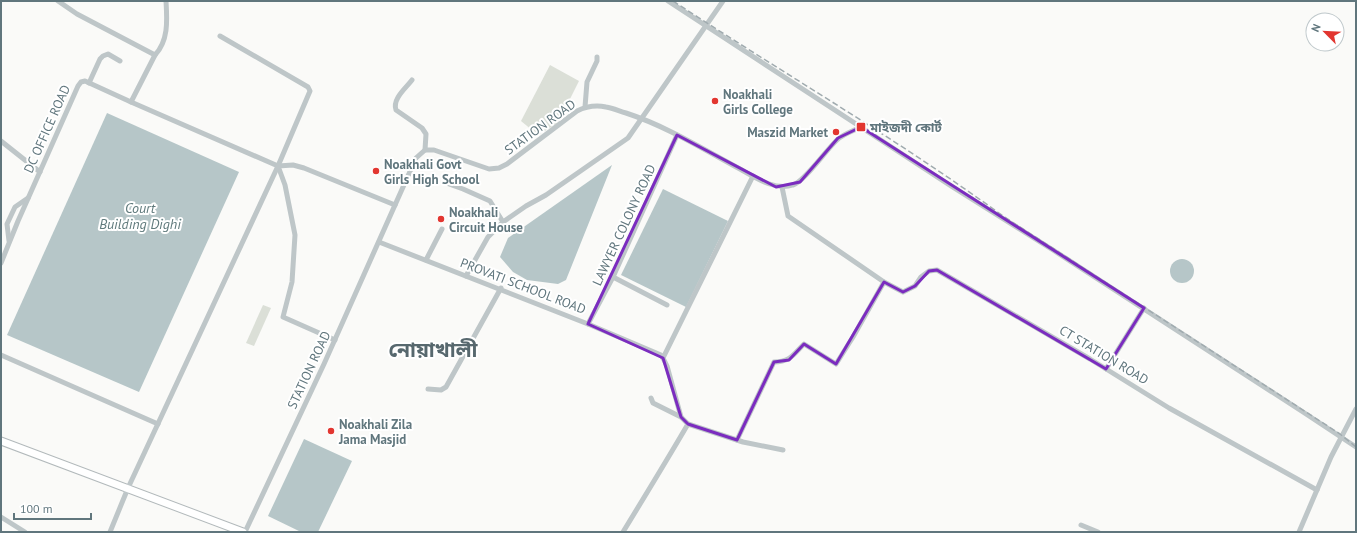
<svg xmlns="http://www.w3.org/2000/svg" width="1357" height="533" font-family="'PT Sans','Noto Sans Bengali',sans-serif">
<rect width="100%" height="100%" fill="#fafaf8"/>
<g fill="#dbdfd7">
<path d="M550,65L579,81L558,123L538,135L521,121Z"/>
<path d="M263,305L271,308L254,346L246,343Z"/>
</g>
<g fill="#b6c6c8">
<path d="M107,113L239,172L139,392L7,335Z"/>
<path d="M612,165L566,280L558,284L527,280L513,272L500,257L508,238Z"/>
<path d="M663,189L728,221L686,307L621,275Z"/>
<circle cx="1182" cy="271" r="12"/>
<path d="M304,439L352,461L318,532H301L268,516Z"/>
</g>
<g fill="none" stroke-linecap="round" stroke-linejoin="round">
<defs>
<path id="highway" d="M1,441L243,532"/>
</defs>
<use href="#highway" stroke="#b2b9bb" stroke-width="9"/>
<g stroke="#bec6c8" stroke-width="5">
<path d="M58,1L77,14L155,55C169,40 167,19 166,1"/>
<path d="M668,1L951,186L1053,250L1303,412L1356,447"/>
<path d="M412,80C406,88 392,99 396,110L422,128L426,134L425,150"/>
<path d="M89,83L100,59L103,56L108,54L120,61"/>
<path d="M131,102L278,166L293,165L304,168L395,205"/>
<path d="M585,107L587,82L597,61V57"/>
<path d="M1,141L40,172"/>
<path d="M278,166L285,185L295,235L292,282L283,317L335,340"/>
<path d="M449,184L463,189L490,201L503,222"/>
<path d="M9,241L7,224L15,207L28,198"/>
<path d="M379,242L588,324L661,355L663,358L667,366L681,417L688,424L743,442L783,450"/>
<path d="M426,260L442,229"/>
<path d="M1,263L18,221L78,86L81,82L85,81L131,102L155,55"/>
<path d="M466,276L488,237L503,222L526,206L546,195L628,138L723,1"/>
<path d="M613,277L667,305"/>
<path d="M884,282L903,292L915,286L921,277L929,271L937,270L1090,359L1169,408L1317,490"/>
<path d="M588,324L613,277L677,135"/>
<path d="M1,355L158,424"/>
<path d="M663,358L753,176"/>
<path d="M1106,369L1144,308"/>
<path d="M428,389L441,390L446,387L501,288"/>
<path d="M651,398L653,403L681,417"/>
<path d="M737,440L774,362C790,362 793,355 804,344L836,364L853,337L884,282L788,216L782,187"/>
<path d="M1,517L25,532"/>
<path d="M1081,525L1098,532"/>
<path d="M110,532L128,488L278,166L310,91L308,87L220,36"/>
<path d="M245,532L324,364L416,158L425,150H434L489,169L499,168L507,164L577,111C585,107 596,105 606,107C613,108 619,111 626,113C666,126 703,149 740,169C756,178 775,191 793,185C804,182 826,150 837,140C843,134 853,131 861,127"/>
<path d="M623,532C645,496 667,460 688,424"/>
<path d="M1299,532L1331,457L1356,409"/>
</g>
<use href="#highway" stroke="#fff" stroke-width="7"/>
<path stroke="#a0abaf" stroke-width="1.5" stroke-dasharray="6 3" stroke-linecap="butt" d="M673,1C783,73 897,139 1003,216L1340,434L1356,447"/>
</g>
<path fill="none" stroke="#7b2cbf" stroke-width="3" stroke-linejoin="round" d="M861,127L1144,308L1106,369L937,270L929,271L915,286L903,292L884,282L836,364L804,344L789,360L774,362L737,440L688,424L681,417L663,358L588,324L677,135L776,187L800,182L838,138Z"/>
<g fill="#e23630" stroke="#fff" stroke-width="1.5">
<circle cx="715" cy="101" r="4"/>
<rect x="856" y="122" width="10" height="10" rx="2"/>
<circle cx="836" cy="132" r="4"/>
<circle cx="376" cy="171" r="4"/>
<circle cx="441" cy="219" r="4"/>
<circle cx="331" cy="431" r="4"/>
</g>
<g text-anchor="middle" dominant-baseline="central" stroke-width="4" stroke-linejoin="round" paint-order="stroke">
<g font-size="13" font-weight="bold" fill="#60767d" stroke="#fff" text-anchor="start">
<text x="723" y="94">Noakhali<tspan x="723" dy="15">Girls College</tspan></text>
<text x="870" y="127">মাইজদী কোর্ট</text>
<text x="828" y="132" text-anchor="end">Maszid Market</text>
<text x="384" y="164">Noakhali Govt<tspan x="384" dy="15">Girls High School</tspan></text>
<text x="449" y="212">Noakhali<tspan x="449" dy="15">Circuit House</tspan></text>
<text x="339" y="424">Noakhali Zila<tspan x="339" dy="15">Jama Masjid</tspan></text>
</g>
<g font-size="13" fill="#60767d" stroke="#fff">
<text transform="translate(540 127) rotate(-36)">STATION ROAD</text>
<text transform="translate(47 129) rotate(-66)">DC OFFICE ROAD</text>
<text transform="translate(624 225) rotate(-65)">LAWYER COLONY ROAD</text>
<text transform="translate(523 286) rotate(21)">PROVATI SCHOOL ROAD</text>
<text transform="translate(1104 355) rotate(31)">CT STATION ROAD</text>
<text transform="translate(309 370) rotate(-65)">STATION ROAD</text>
</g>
<g font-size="14" font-style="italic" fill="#607a7c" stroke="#fff">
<text x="140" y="208">Court<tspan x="140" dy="16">Building Dighi</tspan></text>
</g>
<g font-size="21" font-weight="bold" fill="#57686e" stroke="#fff">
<text x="433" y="349">নোয়াখালী</text>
</g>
</g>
<rect width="1357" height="533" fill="none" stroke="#60767d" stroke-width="4"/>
<g transform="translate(1325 32) rotate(294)"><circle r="19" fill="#ffffff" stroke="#bfc8cb"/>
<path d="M0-3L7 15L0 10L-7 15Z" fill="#e23630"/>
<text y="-6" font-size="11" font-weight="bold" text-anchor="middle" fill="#60767d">N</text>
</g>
<path d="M14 513v6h77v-6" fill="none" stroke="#60767d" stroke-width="2"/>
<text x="20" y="513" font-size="12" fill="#60767d" stroke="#ffffff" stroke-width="3" paint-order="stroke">100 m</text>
</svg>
